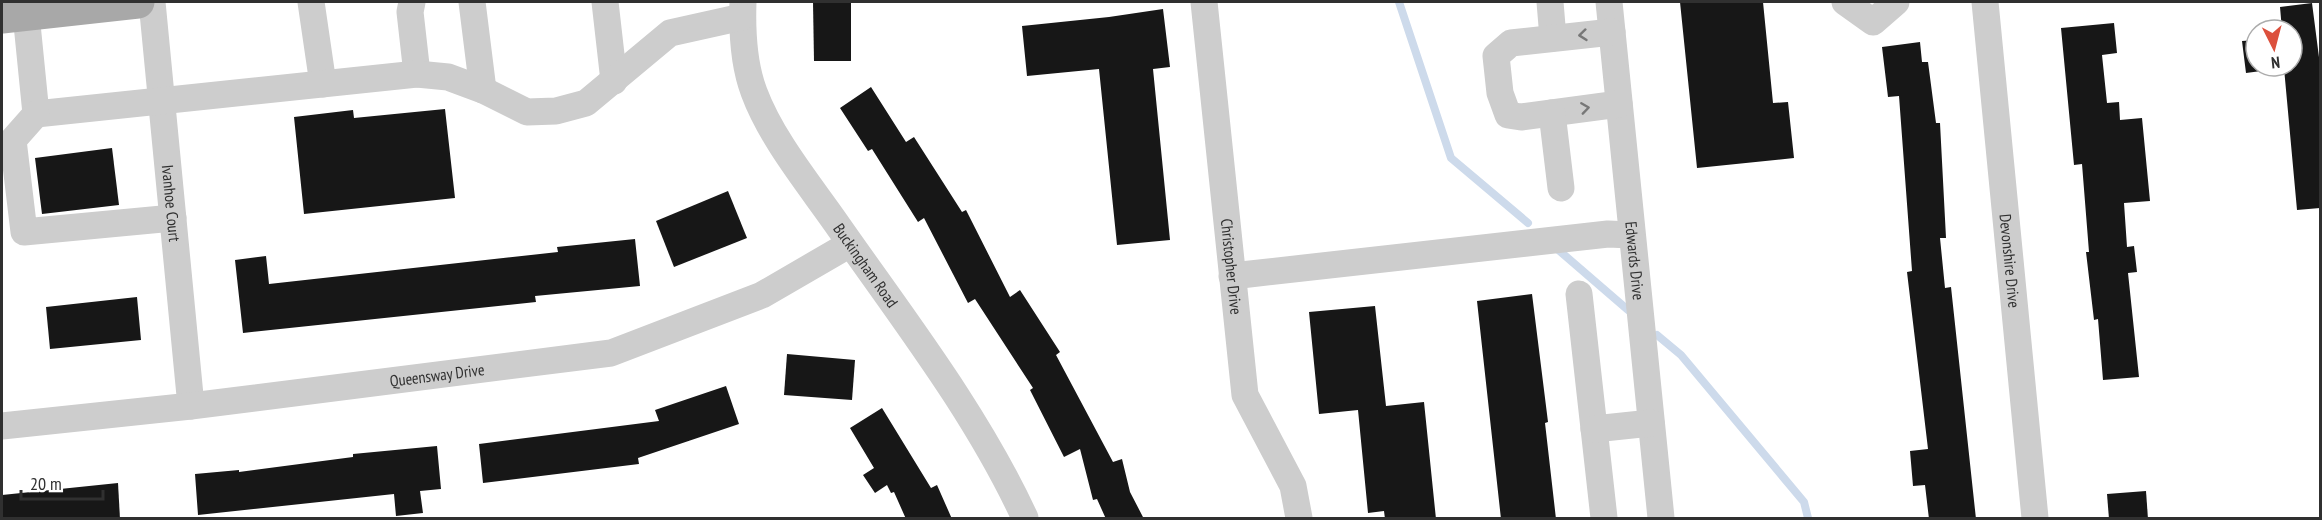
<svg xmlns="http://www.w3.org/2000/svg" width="2322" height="520" font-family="'PT Sans Narrow',sans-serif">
<rect width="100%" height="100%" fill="#fff"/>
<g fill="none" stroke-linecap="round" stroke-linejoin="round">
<g stroke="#cddaeb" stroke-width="8">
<path d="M1399,2L1451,158L1528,223"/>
<path d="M1555,247L1628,310"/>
<path d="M1657,335L1681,355L1804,502L1808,518"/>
</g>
</g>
<g fill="#171717">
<path d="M813,2H851V61H814Z"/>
<path d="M1680,2H1763L1773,103L1788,102L1794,158L1697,168Z"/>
<path d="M2312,3L2320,65V208L2297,210L2284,68L2246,73L2242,41L2256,40V66H2292V30H2282L2280,7Z"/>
<path d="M1163,9L1170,67L1153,69L1170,240L1117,245L1099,69L1027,76L1022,26L1109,17Z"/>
<path d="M2114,23L2117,53L2102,55L2107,103L2119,102L2120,120L2142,118L2150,201L2124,203L2127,247L2134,246L2137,272L2128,273L2139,377L2103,380L2098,319L2094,320L2086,252H2089L2082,164L2074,165L2061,28Z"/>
<path d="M1920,42L1922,62H1928L1936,123H1940L1946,238H1940L1945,288L1951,287L1976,519H1929L1925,485L1913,486L1910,451L1928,449L1907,272L1912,271L1899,96L1888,97L1882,47Z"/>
<path d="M871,87L906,142L914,137L962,212L966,210L1010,297L1020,290L1060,352L1056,355L1113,462L1122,459L1130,492L1144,519H1106L1097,499L1093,500L1080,449L1064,457L1030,390L1033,388L975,299L968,303L924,218L918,222L872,149L868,151L840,108Z"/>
<path d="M445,109L455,198L304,214L294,117L353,110L354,118Z"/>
<path d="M112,148L119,205L42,214L35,158Z"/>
<path d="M728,191L747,238L674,267L656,221Z"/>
<path d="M635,239L640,286L535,296L536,302L243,333L235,260L266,256L269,284L558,252L557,247Z"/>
<path d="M1532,294L1548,422L1545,423L1556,519H1501L1477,301Z"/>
<path d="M137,297L141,340L50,349L46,307Z"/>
<path d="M1375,306L1386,406L1424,402L1436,519H1385L1384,511L1368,513L1358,410L1319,414L1309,312Z"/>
<path d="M787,354L855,360L852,400L784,395Z"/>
<path d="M726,386L739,424L638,458L639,464L483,483L479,444L659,421L655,410Z"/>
<path d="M882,408L931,488L937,485L952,519H906L894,492L891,493L887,485L875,493L863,475L874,468L850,428Z"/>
<path d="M437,446L441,489L420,491L423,513L396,516L394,494L198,515L195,474L239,470V472L353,457V454Z"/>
<path d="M118,483L120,519H2V495Z"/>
<path d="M2146,491L2148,519H2109L2107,494Z"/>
</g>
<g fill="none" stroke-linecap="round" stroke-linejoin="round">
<g stroke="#cdcdcd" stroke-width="27">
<path id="s1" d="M152,2L191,406"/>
<path d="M311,2L323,84"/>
<path d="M412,2L410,12L417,74"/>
<path d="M472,2L483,90"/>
<path d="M605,2L614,81"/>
<path id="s2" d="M743,2C742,31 743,63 754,92C771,138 808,183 836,223C903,319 976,412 1025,518"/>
<path id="s3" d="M1204,2L1245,395L1293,486L1299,518"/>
<path d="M1550,2L1553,38"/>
<path id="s4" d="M1609,2L1661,518"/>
<path d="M1845,2L1873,22L1896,2"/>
<path id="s5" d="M1985,2L2035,518"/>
<path d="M26,14L36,114L417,74L448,77L483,90L527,112L556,111L586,103L670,33L742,17"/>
<path d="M1612,32L1511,43L1496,56L1500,93L1508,115L1521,117L1619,104"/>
<path d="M1552,113L1561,188"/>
<path d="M36,114L13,140L24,232L173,218"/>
<path d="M1232,276L1608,234L1631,235"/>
<path d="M1579,294L1604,518"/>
<path id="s6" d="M2,426L191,406L611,353L762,295L850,244"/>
<path d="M1594,429L1651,423"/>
</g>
<path stroke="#a8a8a8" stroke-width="33" d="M2,17L138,2"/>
</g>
<defs><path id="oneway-chevron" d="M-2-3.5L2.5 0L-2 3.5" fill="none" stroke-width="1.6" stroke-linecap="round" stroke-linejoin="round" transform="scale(1.5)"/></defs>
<g stroke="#777">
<use href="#oneway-chevron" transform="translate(1583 35) rotate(174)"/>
<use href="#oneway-chevron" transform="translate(1585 108) rotate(-8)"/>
</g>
<g text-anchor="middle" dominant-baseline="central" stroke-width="6" stroke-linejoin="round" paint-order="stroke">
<g font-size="16" fill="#303030" stroke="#fff">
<text stroke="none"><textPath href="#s1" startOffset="202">Ivanhoe Court</textPath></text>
<text stroke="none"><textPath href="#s4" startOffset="260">Edwards Drive</textPath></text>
<text stroke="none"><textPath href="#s5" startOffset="260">Devonshire Drive</textPath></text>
<text stroke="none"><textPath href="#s2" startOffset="298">Buckingham Road</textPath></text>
<text stroke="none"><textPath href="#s3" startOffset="266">Christopher Drive</textPath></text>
<text stroke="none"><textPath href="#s6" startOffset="438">Queensway Drive</textPath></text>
</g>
</g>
<rect width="2322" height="520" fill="none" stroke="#303030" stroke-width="6"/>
<g transform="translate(2274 48) rotate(174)"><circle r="28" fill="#ffffff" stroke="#acacac" stroke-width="1.5"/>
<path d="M0-4.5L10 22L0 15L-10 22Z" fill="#dc503d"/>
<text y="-9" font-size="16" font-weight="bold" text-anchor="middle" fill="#303030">N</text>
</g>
<path d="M21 490v9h82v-9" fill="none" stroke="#303030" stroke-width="3"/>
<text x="30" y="490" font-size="18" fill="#303030" stroke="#ffffff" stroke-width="4.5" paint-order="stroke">20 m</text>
</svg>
